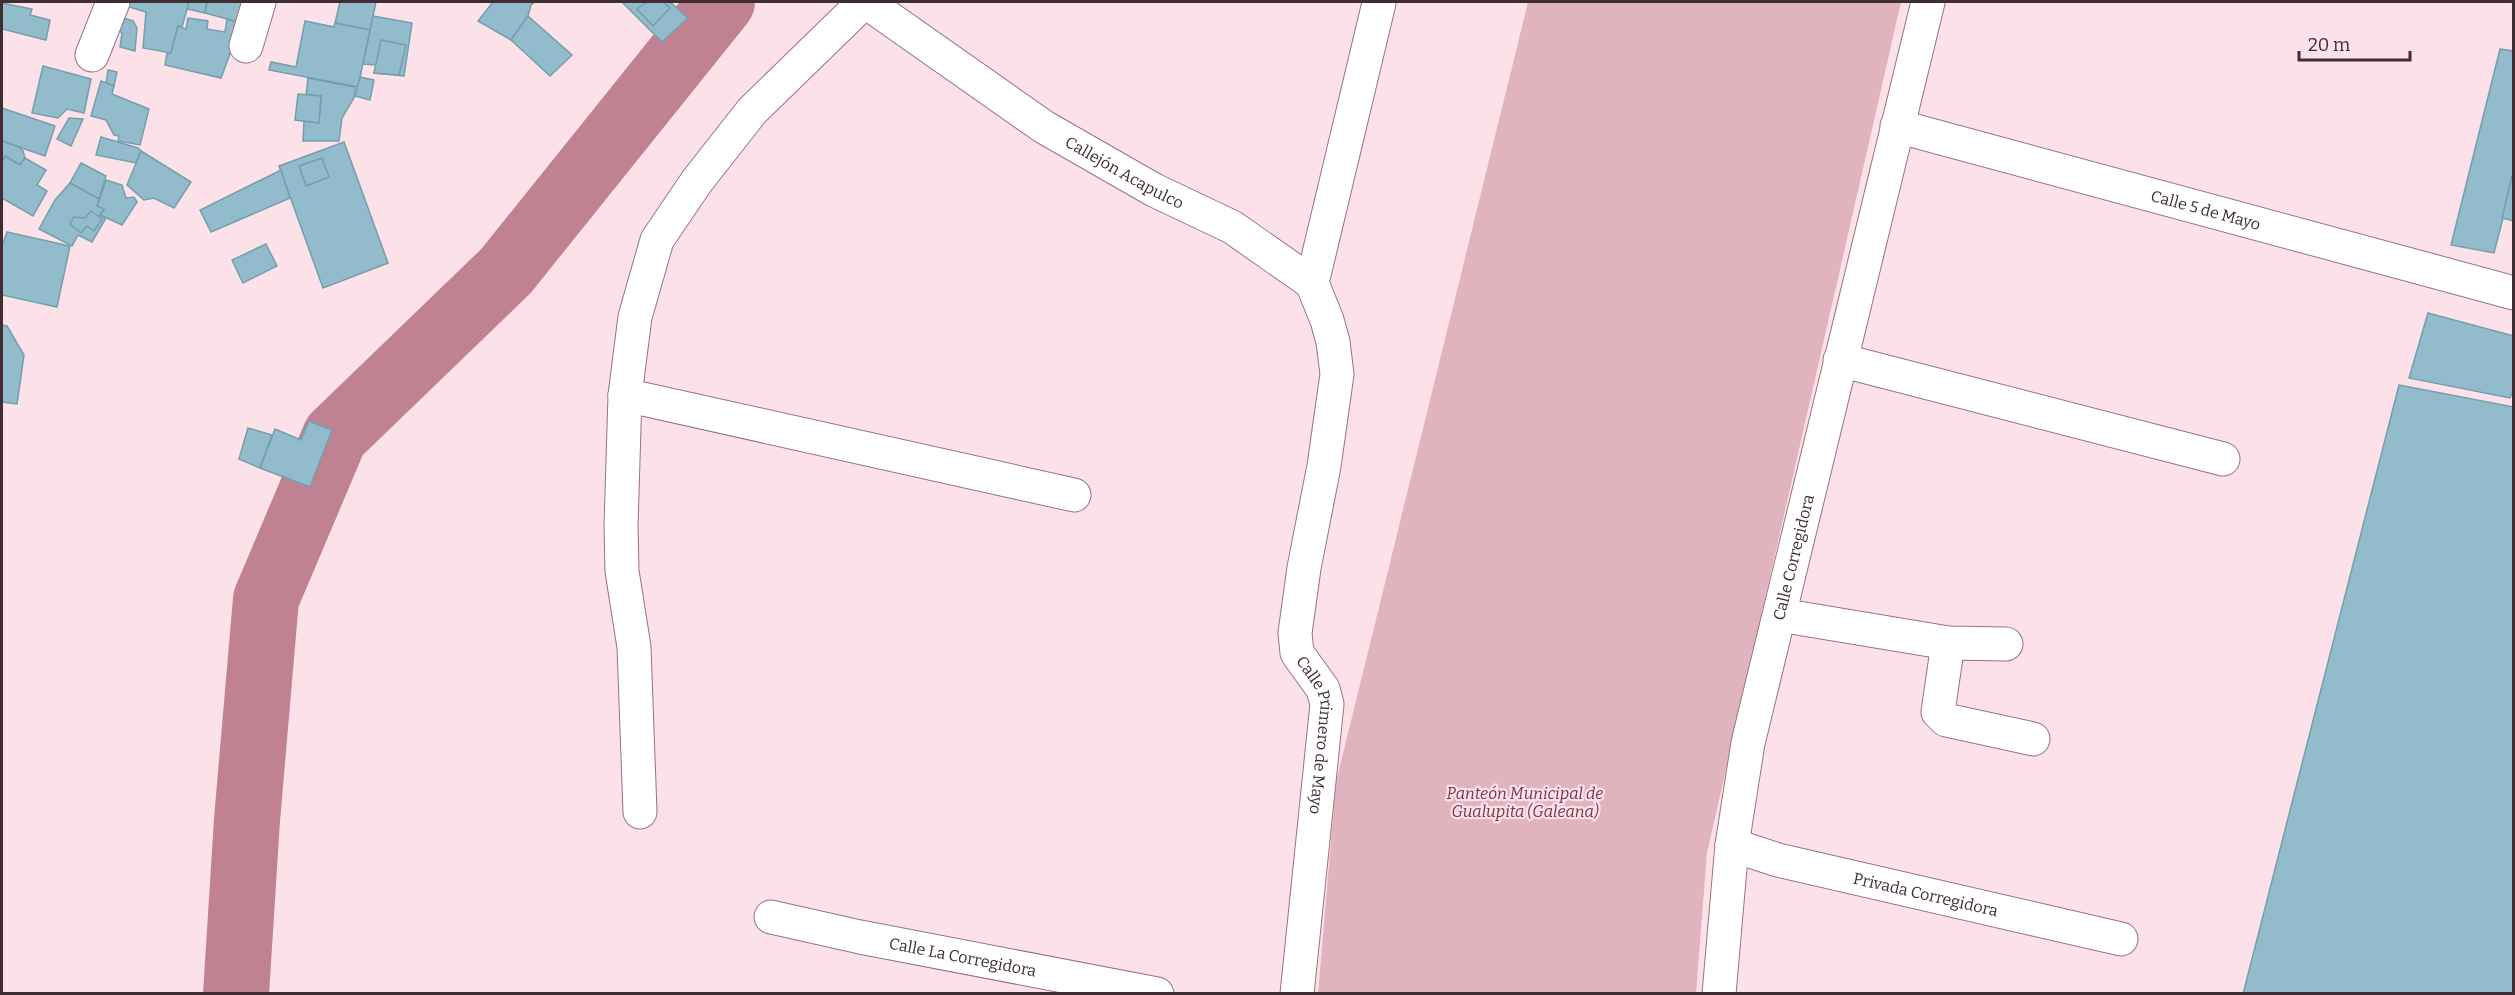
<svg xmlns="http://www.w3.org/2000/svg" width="2515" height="995" font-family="Bitter,serif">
<rect width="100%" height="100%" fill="#fce2e8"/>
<path fill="#e0b3be" d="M1528,2H1901L1707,853L1696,993L1318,994L1336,782Z"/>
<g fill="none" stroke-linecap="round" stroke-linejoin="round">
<path stroke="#c08292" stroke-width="66" d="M236,994L247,820L266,599L335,436L506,271L722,2"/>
</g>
<g fill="#92bccc" stroke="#749eac" stroke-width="1.5">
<path d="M127,2H189L182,27L178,26L171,53L143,48L146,12L126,6Z"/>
<path d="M189,2H207L205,13L187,9Z"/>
<path d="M207,2H255L249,25L205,13Z"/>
<path d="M340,2H376L370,30L335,23Z"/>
<path d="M493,2H535L531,5L528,16L511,40L478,21Z"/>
<path d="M622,2H670L688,18L662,42Z"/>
<path d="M647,2H663L670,8L653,26L637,9Z"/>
<path d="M2,3L32,9L30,15L50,20L46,40L2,29Z"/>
<path d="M117,16L133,21L137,28L135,51L120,47L122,33L114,27Z"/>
<path d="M373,16L412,23L404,76L374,73L376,65L363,64Z"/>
<path d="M528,16L572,55L550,76L511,40Z"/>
<path d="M188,18L208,21L207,29L225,32L227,19L249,25L235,40L221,78L165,65L167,53H171L178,26L186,29Z"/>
<path d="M305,21L334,27L335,23L370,30L358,87L269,70L271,62L296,67Z"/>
<path d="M381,40L406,45L399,75L374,73Z"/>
<path d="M2500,49L2514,51V176L2494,253L2451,245Z"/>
<path d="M43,66L91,79L84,113L67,109L58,118L32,113Z"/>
<path d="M108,70L117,72L114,86L106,83Z"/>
<path d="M360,77L374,80L370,100L355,96Z"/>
<path d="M308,78L355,87V96L342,118L339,141H303L304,121L319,123L321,96L306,95Z"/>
<path d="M101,81L114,86L112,94L149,109L140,145L118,141L119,136L114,135L106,120L91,116Z"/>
<path d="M298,94L321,96L319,123L295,120Z"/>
<path d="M2,108L55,126L45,156L2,141Z"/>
<path d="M69,118L83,119L71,146L57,139Z"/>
<path d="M101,137L138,148L141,151L136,163L96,155Z"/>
<path d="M2,141L19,147L23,151L25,158L20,165L5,156L2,162Z"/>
<path d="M344,142L388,263L323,288L279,166Z"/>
<path d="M141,151L191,182L174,208L154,198L144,200L127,185Z"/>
<path d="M5,156L20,165L25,158L46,170L37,185L47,191L33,216L2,198V162Z"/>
<path d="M322,158L329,177L306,186L299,166Z"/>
<path d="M81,163L106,176L99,199L70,183Z"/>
<path d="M281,170L290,198L211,232L200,210Z"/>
<path d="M2512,176H2514V221L2502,218Z"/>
<path d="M106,180L122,185L126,198L134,197L137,202L122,225L100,215L104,209L97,206Z"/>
<path d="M70,183L99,199L97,206L104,209L100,215L106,218L92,242L78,235L72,246L39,229L55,200Z"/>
<path d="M91,211L102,219L94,231L87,226L81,233L70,224L74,217L85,218Z"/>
<path d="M7,232L70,246L57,307L2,295V246Z"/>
<path d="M266,244L277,266L243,283L232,260Z"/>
<path d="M2428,313L2514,336V389L2510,398L2409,378Z"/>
<path d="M2,325L7,326L24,355L17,404L2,402Z"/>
<path d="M2399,385L2514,407V994H2243Z"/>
<path d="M309,421L332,430L310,487L260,468L275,429L301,440Z"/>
<path d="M248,428L272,435L260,468L239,459Z"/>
</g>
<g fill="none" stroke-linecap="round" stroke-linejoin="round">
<defs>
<g id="minor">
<path id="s1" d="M866,2L1044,127L1154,190L1232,227L1312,283L1327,320L1333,342L1337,374L1324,466L1304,568L1295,633L1297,653L1323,689L1327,704L1297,994"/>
<path d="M246,46L259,2"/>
<path d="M92,55L113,2"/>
<path id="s2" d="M1897,126L2514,293"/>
<path d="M1312,283L1379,3"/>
<path d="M1840,360L2223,459"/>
<path d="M625,395L1074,495"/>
<path d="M1780,615L1948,643L2006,644"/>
<path d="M1948,643L1938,712L1946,720L2033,739"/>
<path d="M640,812L634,647L622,571L621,526L625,395L635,317L657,240L697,181L752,111L864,2"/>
<path id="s3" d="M1732,845L1778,860L2121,939"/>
<path id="s4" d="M771,917L860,937L1157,994"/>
<path id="s5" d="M1719,994L1732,845L1748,743L1928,2"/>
</g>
</defs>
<use href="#minor" stroke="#99737c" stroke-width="35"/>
<use href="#minor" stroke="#fff" stroke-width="33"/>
</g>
<g text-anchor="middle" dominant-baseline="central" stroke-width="4.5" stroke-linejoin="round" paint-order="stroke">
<g font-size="16" fill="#3e2e32" stroke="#fce2e8">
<text stroke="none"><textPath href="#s1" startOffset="310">Callejón Acapulco</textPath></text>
<text stroke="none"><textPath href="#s2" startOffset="320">Calle 5 de Mayo</textPath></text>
<text stroke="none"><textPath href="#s5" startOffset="444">Calle Corregidora</textPath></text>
<text stroke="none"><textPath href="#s1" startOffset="994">Calle Primero de Mayo</textPath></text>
<text stroke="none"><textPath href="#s3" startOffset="200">Privada Corregidora</textPath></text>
<text stroke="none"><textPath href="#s4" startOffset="196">Calle La Corregidora</textPath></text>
</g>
<g font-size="16" font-style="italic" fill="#7c3049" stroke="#fce2e8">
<text x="1525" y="793">Panteón Municipal de<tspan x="1525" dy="18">Gualupita (Galeana)</tspan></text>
</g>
</g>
<rect width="2515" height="995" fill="none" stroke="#3e2e32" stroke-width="6"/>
<path d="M2299 51v9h111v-9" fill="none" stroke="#3e2e32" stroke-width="3"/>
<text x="2308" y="51" font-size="18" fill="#3e2e32" stroke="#fce2e8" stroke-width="4.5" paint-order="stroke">20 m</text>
</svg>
